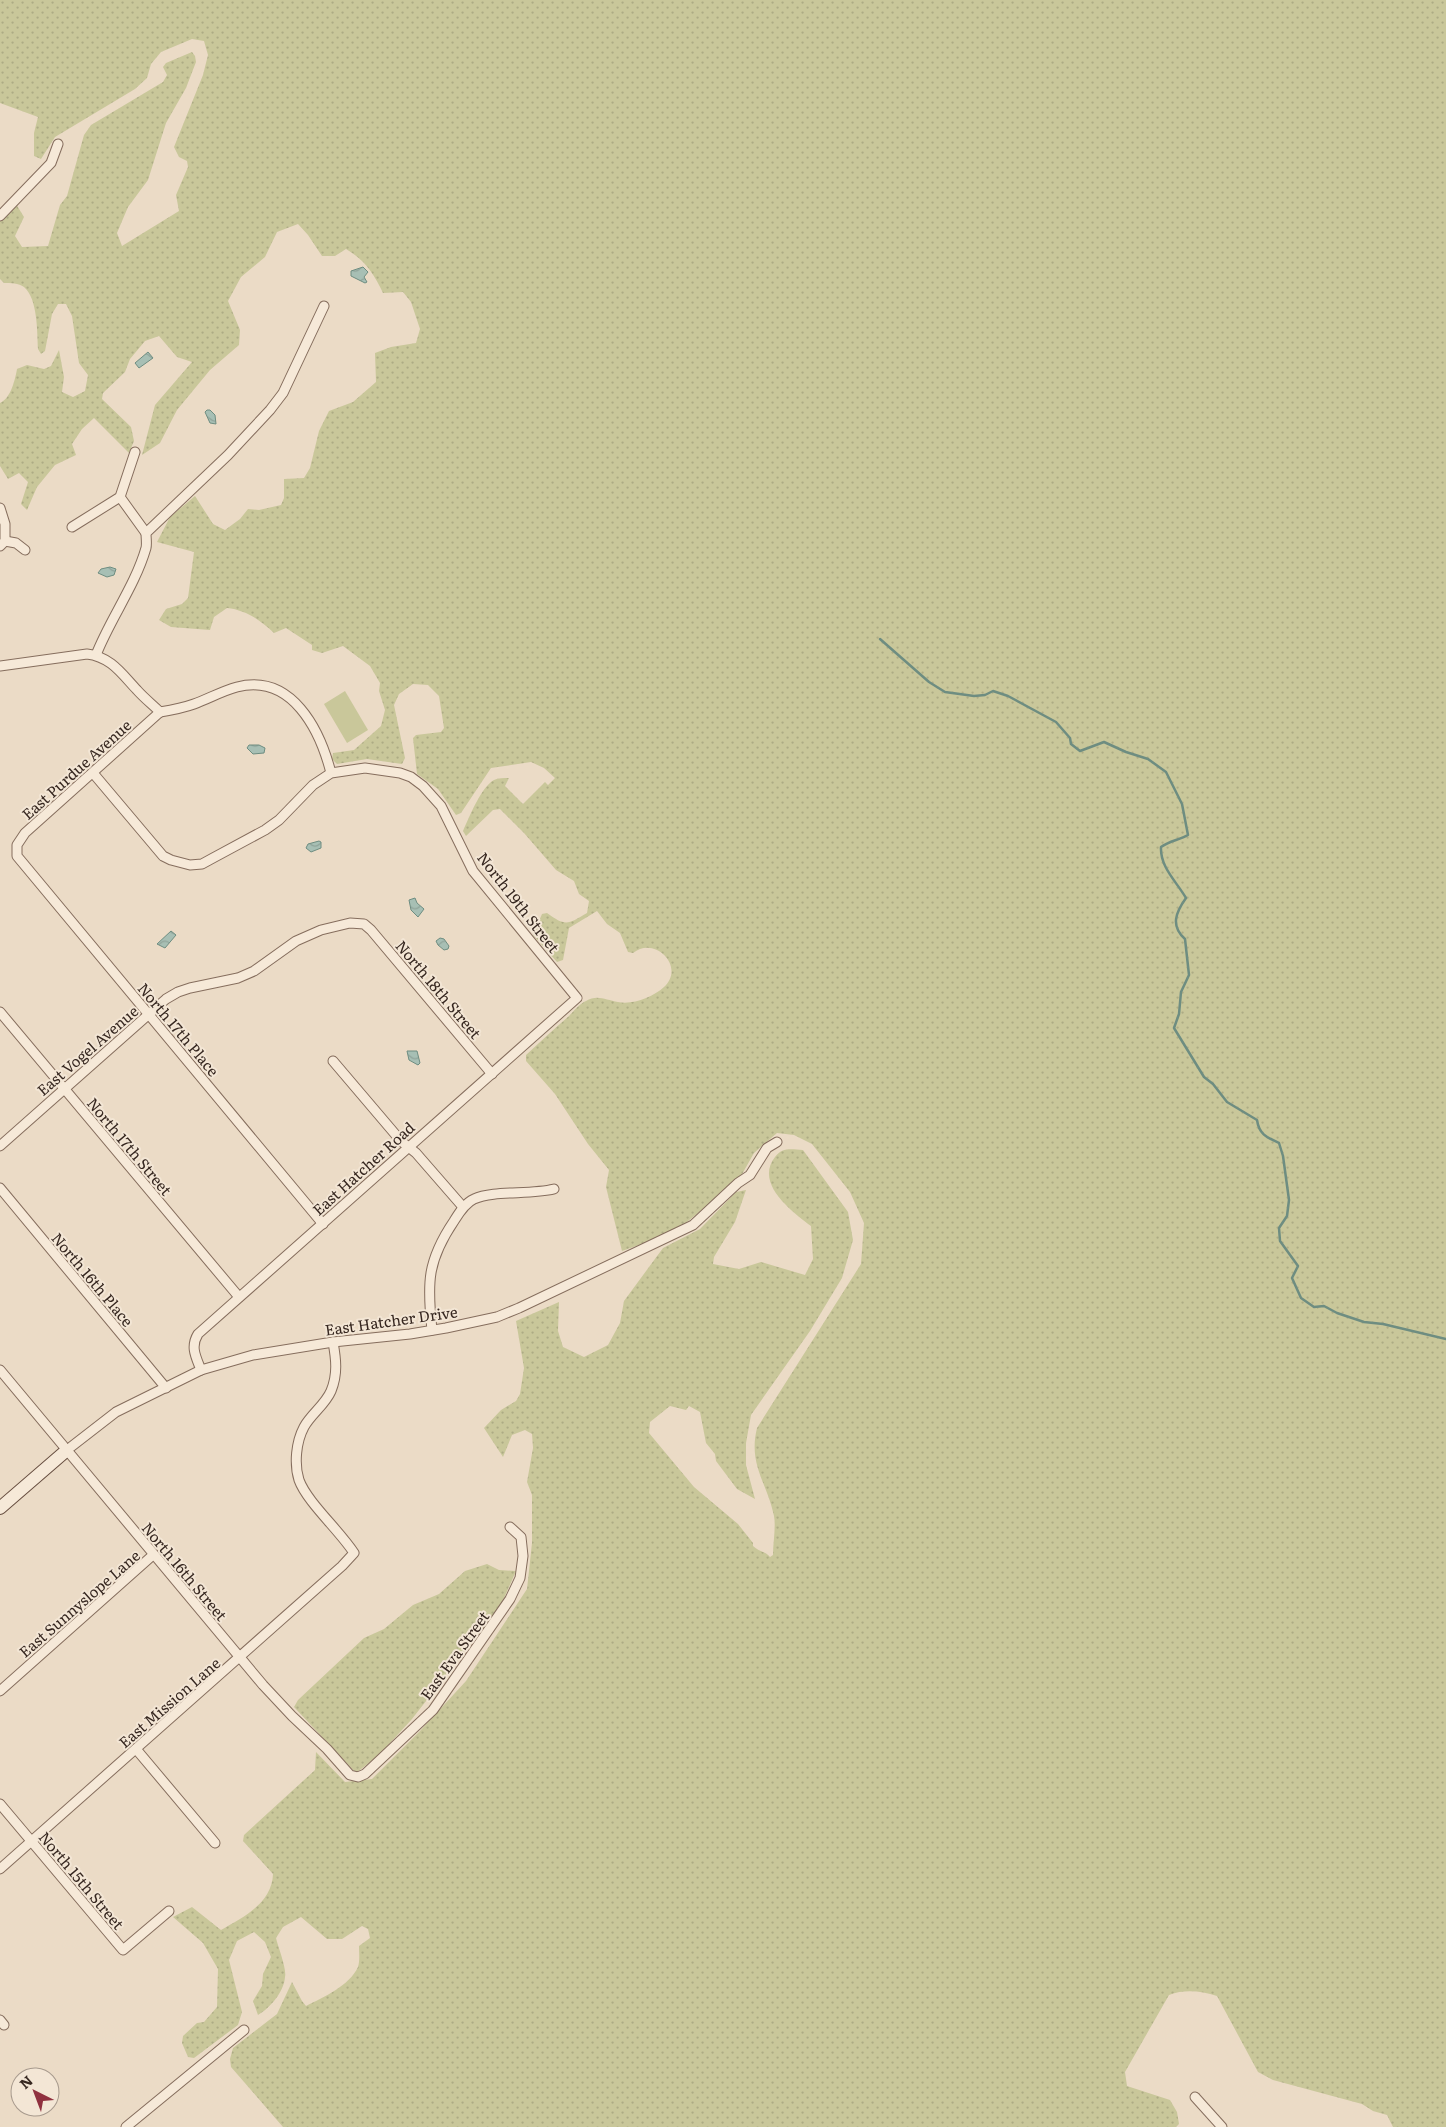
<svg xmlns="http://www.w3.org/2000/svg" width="1446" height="2127" font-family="Literata,serif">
<defs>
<pattern id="grass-dots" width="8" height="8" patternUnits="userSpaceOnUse" patternTransform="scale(1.25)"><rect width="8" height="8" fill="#c9c79a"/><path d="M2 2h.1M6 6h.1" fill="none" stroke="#adab84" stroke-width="1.8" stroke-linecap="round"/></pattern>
<pattern id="water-waves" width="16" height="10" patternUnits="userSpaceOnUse" patternTransform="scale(1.25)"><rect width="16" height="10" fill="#a7bfb4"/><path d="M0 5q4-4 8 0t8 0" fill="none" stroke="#90a49a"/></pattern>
</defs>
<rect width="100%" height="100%" fill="#ebdbc6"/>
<g fill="url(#grass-dots)">
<path d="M0,0H1446V2127H1393L1387,2115L1373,2111L1362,2104L1273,2080L1258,2072L1217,1996C1201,1991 1185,1989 1169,1995L1125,2072L1127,2086L1170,2100L1177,2112L1179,2124L1176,2127H283L231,2067L230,2059L233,2048L277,2014L292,1982L302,2001L306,2006C324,1997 349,1986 358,1967C360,1961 359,1952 359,1946L370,1938L368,1929L362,1926L342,1939H327L301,1917L283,1927L276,1938C278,1947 287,1969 285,1977C284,1992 270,2008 258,2015L253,2001L262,1986L263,1974L271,1957L265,1942L254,1932L237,1941L229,1960L242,2012L238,2025L194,2058L188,2057L182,2043L183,2036L197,2023L204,2022L217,2007L218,1969L203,1943L173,1917L192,1907L221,1930C244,1917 272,1903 273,1874L243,1841L244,1835L315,1770L316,1752L345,1782L372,1779L420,1731L466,1681L527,1589L532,1543V1495L527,1482L533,1448L532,1434L525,1430L512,1435L503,1457L484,1428L501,1410L516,1401L520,1394L524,1368L516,1321L559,1302L558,1331L563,1347L584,1357L608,1345L620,1323L624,1301L663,1248L700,1229L736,1192L746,1190L735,1222L714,1257L713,1264L739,1269L761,1262L805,1275L813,1259L811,1226C793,1212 754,1184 775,1157C782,1147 791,1149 803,1150L848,1212L853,1240L842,1278L810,1331L751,1415L746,1443V1465L755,1499L737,1489L716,1461L715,1454L706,1443L700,1412L689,1406L686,1410L670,1406L650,1422L649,1433L694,1487L738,1524L753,1543V1546C759,1552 765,1551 770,1557L773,1555C773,1543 776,1527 774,1516C767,1482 748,1465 757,1428L861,1264L864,1223L850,1192L812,1144L794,1135L777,1133L754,1153L741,1176L713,1201L673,1233L622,1251L606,1187L609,1170L588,1144L555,1094L526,1061V1055C540,1042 554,1029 569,1016C574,1011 579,1004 586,1001C597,994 606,1000 618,1002C633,1005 653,997 664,987C686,967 655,935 633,953L628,952L620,933L607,924L597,911L569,928L563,960L557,962L533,935L542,914L547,913C566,927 568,924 587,913L589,901L579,894L574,881L556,870L524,833L500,809L493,810L466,836L463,831C469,818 481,787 494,780C498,778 504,778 509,778L505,786L523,804L545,782L548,785L555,778L544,768L531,762L491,768L461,813L456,815L438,789L417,774L413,738L416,735L441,732L444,728L439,696L428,685L413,684L399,694L394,705L405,758L402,764L367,759L337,764L332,759L333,753L354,750L381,726L385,710L379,691L380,683L370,666L343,646L322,653L312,650V645L286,628L274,633C260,620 246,610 227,608L214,617L210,630L171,627L159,620L166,609L182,604L188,598L194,552L157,542L170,517L195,496L213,524L225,530L240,519L248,509L259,510L281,505L284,498V479L304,478L310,468L319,431L329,411L353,402L376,382L375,353L391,347L416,343L420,329L411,302L403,292L383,293C374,274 365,260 346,249L335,256H322L308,235L298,224L277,232L265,257L241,277L228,301L240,330L239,345L210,370L177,410L160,443L142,455L155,405L192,362L177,357L159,336L145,341L130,359L125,372L103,393L102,399L131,427L134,441L129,453L94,418L82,429L72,444L76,455L55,465L37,487L27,510L21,504L28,482L19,473L8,479L0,466V403C11,398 15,380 17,369L27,365L44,369L51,366L59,350L64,377L62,392L73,397L85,391L88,375L79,363L72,316L66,304H58L52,314L45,351L41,354L38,349C37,332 38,299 24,287C19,283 10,283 4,283L0,279V219L16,204L24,217L15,236L22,247L48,246L60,205L67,196L84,135L91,125L163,82L167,75L163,67L166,63L192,52L195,56L196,62L186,88L166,123L148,180L128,207L117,233L122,246L179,211L176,195L188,167L187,161L179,157L174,147L203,75L208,55L204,41L192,39L161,52L151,64L147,78L135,89L55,137L41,159L34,156V133L38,117L0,103Z"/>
<path d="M487,1564L499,1570L516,1571L501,1605L412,1719L379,1755L356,1773L294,1707L298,1700L364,1638L384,1629L413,1605L439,1594L465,1571Z"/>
</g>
<path fill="#c9c79a" d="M345,691L368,730L347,743L324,704Z"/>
<g fill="url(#water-waves)" stroke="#6e8d81">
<path d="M363,267L368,272L364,277L367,282L365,283L351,276V271Z"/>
<path d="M148,352L153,358L139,368L135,363Z"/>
<path d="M207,410H210L215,415L216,424L210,423L205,412Z"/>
<path d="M110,567L116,569L114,575L107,577L98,573L101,569Z"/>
<path d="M249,745H259L265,748L264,753L253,754L247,748Z"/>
<path d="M319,841L321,842V848L311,852L306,848L308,844Z"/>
<path d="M415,898L417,903L424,909L418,917L411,910L409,900Z"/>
<path d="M171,931L176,935L165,948L157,944Z"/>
<path d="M440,938L444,939L449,946L448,949L444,950L438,945L436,941Z"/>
<path d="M407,1051H417L420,1063L418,1065L409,1060Z"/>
</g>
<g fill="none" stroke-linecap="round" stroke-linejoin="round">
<path stroke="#6e8d81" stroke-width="2.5" d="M880,639L929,682L945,692L974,696L985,695L993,691L1008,696L1056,722L1070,738L1071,744L1080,751L1104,742L1126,752L1148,759L1166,772L1182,804L1188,835C1179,840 1169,841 1161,847C1160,867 1176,881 1186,898C1176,912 1170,926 1185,939L1189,975L1181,992L1179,1014L1174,1028L1204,1077L1213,1084L1227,1102L1257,1120C1259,1134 1266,1137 1279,1143L1283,1156L1289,1200L1287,1216L1279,1228L1280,1241L1298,1266L1292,1278L1301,1298L1314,1307L1324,1306L1337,1313L1364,1322L1383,1324L1446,1339"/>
<defs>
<g id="street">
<path d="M0,216L51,163L58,144"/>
<path d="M120,497L146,533"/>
<path d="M0,508L5,524V541L0,546"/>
<path d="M72,527L120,497L135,452"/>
<path d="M5,541L16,543L25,550"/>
<path d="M96,655C110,619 135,586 146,548C147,544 146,538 146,533L228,455L270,410L283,393L324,306"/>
<path d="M0,666L87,654C111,657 121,673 137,690C144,698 153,705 160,712"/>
<path d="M160,712L25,833L17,845V856L323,1224"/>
<path d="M160,712C172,710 183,708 194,704C208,699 222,691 237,687C292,673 320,730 331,773"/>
<path d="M93,773L163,856L171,860L190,865L202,864L213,858L265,830L279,820L313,785L331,773L365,768L400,773L411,777L423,786L441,806L473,871L577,998L198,1334C190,1347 196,1357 201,1370"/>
<path d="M0,1012L239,1297"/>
<path d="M333,1061L401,1141L416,1153L463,1207"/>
<path d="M0,1146L166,999L178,992L190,988L238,978L254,971L296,941L321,930L350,923L364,924L371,930L492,1074"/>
<path d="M0,1188L166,1388"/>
<path d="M432,1330C427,1283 427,1261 454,1221C459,1213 465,1203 474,1199C493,1190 530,1195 554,1189"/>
<path d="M0,1370L263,1685L292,1716L327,1749L350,1775L358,1777L365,1774L433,1710L510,1599L520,1578L523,1556L521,1537L510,1527"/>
<path d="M67,1450L116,1412L201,1370L253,1355L333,1342L410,1334L446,1328L497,1317L519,1308L693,1225L738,1183L750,1175L767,1148L777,1142"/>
<path d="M0,1691L153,1555"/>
<path d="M136,1749L215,1843"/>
<path d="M0,1804L123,1950L169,1911"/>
<path d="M0,1869L342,1566L354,1553C340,1531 307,1502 299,1480C294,1464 296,1442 304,1427C311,1414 325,1405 331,1391C338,1374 336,1359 333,1342"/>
<path d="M0,2020L4,2025"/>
<path d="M1195,2097L1222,2127"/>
<path d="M126,2127L244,2030"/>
</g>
<path id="secondary" d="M0,1508L67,1450"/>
</defs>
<use href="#street" stroke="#856d5d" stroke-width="11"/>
<use href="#secondary" stroke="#674e40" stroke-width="14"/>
<use href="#street" stroke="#f6e9d8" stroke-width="9"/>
<use href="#secondary" stroke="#f6e9d8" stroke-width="12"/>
</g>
<g text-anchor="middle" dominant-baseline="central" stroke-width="4" stroke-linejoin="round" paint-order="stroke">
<g font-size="15" fill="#362720" stroke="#f3e6d5">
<text transform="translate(76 769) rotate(-42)">East Purdue Avenue</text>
<text transform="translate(519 902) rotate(52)">North 19th Street</text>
<text transform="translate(439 989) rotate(50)">North 18th Street</text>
<text transform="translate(179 1029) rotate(50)">North 17th Place</text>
<text transform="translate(87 1050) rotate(-41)">East Vogel Avenue</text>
<text transform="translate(130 1146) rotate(50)">North 17th Street</text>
<text transform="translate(363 1168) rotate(-42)">East Hatcher Road</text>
<text transform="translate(93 1279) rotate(50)">North 16th Place</text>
<text transform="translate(391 1320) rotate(-8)">East Hatcher Drive</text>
<text transform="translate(185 1571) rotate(50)">North 16th Street</text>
<text transform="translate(79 1603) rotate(-41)">East Sunnyslope Lane</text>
<text transform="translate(454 1655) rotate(-54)">East Eva Street</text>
<text transform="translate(169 1702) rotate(-41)">East Mission Lane</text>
<text transform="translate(82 1880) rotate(50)">North 15th Street</text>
</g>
</g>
<g transform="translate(35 2092) rotate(318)"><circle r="24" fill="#f3e6d5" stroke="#a79a8d"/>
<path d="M0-4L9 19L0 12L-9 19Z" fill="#90313f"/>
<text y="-8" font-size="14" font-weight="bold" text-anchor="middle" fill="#362720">N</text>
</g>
</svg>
